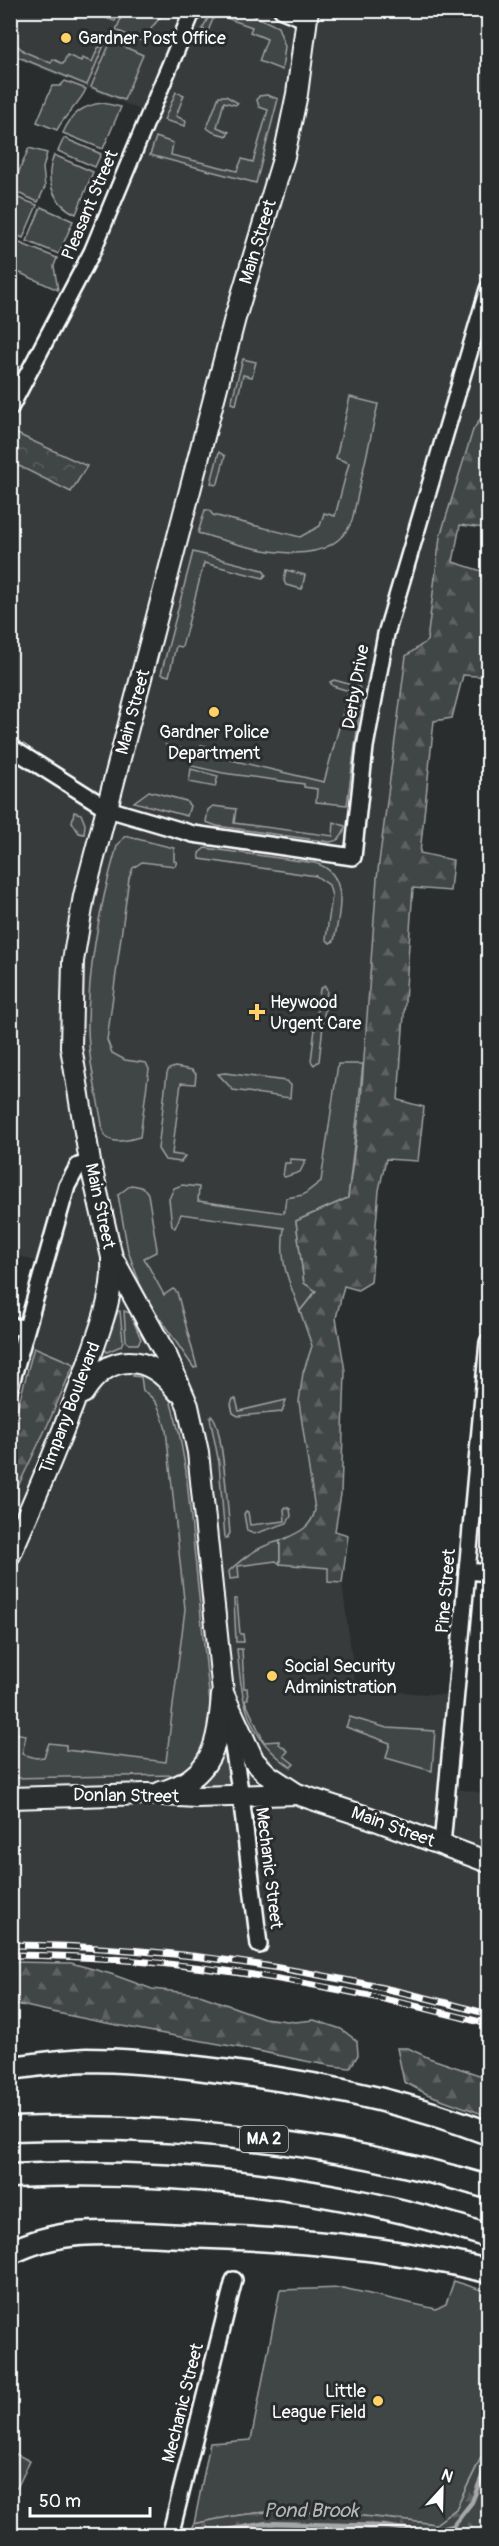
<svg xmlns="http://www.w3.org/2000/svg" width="499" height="2546" font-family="Pangolin,sans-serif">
<defs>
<pattern id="forest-firs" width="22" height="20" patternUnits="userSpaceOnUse" patternTransform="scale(1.5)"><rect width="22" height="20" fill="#414445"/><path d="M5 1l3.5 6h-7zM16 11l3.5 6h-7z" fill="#5e6061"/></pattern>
<pattern id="park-crowns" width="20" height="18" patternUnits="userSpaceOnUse" patternTransform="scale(1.5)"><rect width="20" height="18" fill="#414445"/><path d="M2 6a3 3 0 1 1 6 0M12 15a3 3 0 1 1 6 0" fill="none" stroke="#5e6061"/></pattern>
</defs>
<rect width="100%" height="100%" fill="#2a2d2e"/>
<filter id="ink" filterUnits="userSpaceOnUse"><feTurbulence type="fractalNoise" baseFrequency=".0167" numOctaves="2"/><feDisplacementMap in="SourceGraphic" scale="12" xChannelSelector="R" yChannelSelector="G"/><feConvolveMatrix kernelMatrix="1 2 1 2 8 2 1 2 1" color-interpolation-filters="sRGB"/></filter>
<g filter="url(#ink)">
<path fill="#373a3b" d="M11,11H488V511L484,528L460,525L453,562L488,573V677L463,675L452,718L434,721L420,853L453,860L450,891L413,888L398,1100L424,1107L418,1161L386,1159L379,1190L371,1282L358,1290L344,1286L336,1318L345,1371L341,1494L335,1531L348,1535L342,1583L356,1689L456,1696L447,1787L488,1794V2014L398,1991L320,1975L211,1958L102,1947L11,1945V1472L49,1376L17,1364L44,1265L10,1252L11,408L150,114L11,56Z"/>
<g fill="#414445" stroke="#a0a2a2" stroke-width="1.5">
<path d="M102,11V10L120,11L115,21L100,16Z"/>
<path d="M124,11V10L166,11L152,27L146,43L116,30Z"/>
<path d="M212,11H244L278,27L285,46L282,70L259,61L267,39L250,32L252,27L218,15L213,19L208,31L202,29Z"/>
<path d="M10,39L25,52L51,63L53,59L63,64L67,55L81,61L82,58L92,62L98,48L104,45L87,85L16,56L11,51Z"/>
<path d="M111,41L143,55L124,100L91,87Z"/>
<path d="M65,81L86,89C79,105 65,114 57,130L37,122L52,86H60Z"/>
<path d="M176,92L184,95L176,116L186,121L185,126L164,120Z"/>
<path d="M267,95L278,99L256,183L150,155L156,137L173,143L171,155L237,171L242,159L253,162L268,110L259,107L257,100L259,96Z"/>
<path d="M219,96H226L238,103L235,105L224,102L217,127L229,132L227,136L213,132L207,128Z"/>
<path d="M103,103L121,107L103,149L63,133C71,114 83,105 103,103Z"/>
<path d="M64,138L101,154L95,167L58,151Z"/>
<path d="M29,148L47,153L43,168L45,187L38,202L11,190V182L14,183Z"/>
<path d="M54,155L93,172L76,214C52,203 44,179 54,155Z"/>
<path d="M10,195L37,205L23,238L14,234L15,231L12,229L15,222L11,219Z"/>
<path d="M41,207L73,221L59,254L27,241Z"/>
<path d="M12,240L57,258L54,266L58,290L11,269Z"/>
<path d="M243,359L256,362L252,377L243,375L236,405L231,403Z"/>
<path d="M350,397L378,404L352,521C328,577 241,545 198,533L205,510H209L213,515L300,537L320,526L324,513L335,516L349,463L336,458Z"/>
<path d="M219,452L225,456L218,483L215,485L211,483Z"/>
<path d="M193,552L263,570L266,575L263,578L204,563L182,647L176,646L169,676L161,674Z"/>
<path d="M286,570L305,575L302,589L286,585L284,581Z"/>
<path d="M334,680L359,687L362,694L347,805L316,802L317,789L304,787V784L223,773L192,766L194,759L173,754L166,745L199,753L201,745L233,752L231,760L324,782L349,691L333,686L330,682Z"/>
<path d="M191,769L218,776L215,787L189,782Z"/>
<path d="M149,791L186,801L190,806L187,816L134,802Z"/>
<path d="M213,806L236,809L234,823L333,836L334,822L345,826C344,835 340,841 330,842L217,826L206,822L208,810Z"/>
<path d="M74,812L81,814L85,824L84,834L79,833L72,822Z"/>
<path d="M125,836L174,848V861L177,862L175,866L142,862L133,868L129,878L107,1040L112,1053L125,1060L146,1063L149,1069L140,1137C126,1140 109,1147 103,1131C98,1097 88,1061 88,1026C88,965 100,905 117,846Z"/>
<path d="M205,848L315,863C350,873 340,913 334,941L330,943L326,939L332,896L329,885L316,876L200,859L199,853Z"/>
<path d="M325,986L327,990L319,1061L314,1065L311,1061L320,989Z"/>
<path d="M338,1064H363L348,1198L296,1221L304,1283L316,1291L300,1311C288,1278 279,1264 284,1228L181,1214L175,1228L172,1226L169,1199L174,1188L182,1185L199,1187L198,1201L284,1213L286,1198L303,1195L321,1181Z"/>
<path d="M175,1067L192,1070L196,1074L195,1084L181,1083L172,1154L185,1156L181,1162L165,1160L158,1149L167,1073L169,1069Z"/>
<path d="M225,1073L286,1081L291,1085L290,1098L233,1090L218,1074Z"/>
<path d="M290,1159L306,1160L300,1172L285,1177L283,1176L285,1163H290Z"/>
<path d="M131,1185C138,1186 145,1187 148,1194L157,1249L156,1252L144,1258L164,1295L173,1289L177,1292L197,1367L194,1368L154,1310L140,1284L128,1251L118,1195Z"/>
<path d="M118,1311H120L123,1341L121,1346L107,1352L104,1348Z"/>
<path d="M124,1311L130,1313L141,1339L138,1344H129L126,1341Z"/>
<path d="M133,1372L147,1373L169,1396L179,1432L186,1471L213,1732C206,1753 199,1770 175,1775L11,1778L10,1747L14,1733L26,1735L22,1754L36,1758L44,1757L49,1743L66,1745V1750L166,1762L185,1609L166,1430C161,1414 159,1400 143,1391L141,1377L133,1376Z"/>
<path d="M233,1399H236L239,1411L286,1400L282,1412L238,1416L233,1413L231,1404Z"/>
<path d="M212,1416C223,1424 228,1514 230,1533L227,1538H225L219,1463L210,1418Z"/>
<path d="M286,1507L290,1509L291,1516L287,1523L254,1534L247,1531L244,1514L246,1511L248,1512L250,1525L285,1521L284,1509Z"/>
<path d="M280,1541V1564L276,1561L238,1566L239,1578L230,1579L229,1571C245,1556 259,1546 280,1541Z"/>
<path d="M234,1599H237L240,1634H243L244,1642H236Z"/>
<path d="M237,1649H242L244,1688H247L248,1699L245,1701L264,1742L279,1741V1744L288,1751L284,1756L294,1764L291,1767C245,1736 242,1700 237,1649Z"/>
<path d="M350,1717L387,1728L435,1731L432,1771L386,1758L390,1743L346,1727Z"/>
<path d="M224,1752H228L233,1788L196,1791V1787L213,1773Z"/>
<path d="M454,2281L488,2292V2443L456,2509L436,2524C383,2518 329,2511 275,2512C248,2512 220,2518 194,2524L210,2443L251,2440L280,2290L343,2288L436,2309L446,2304Z"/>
</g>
<g fill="url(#forest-firs)" stroke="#a0a2a2" stroke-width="1.5">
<path d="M488,407V511L484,528L460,525L453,562L488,573V677L463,675L452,718L434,721L420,853L453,860L450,891L413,888L398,1100L424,1107L418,1161L386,1159L379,1190L371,1282L358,1290L344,1286L336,1318L345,1371L341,1494L335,1531L348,1535L342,1583L328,1582V1568L280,1564V1541C297,1533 311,1529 315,1510L299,1402L303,1373L312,1346L300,1311L316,1291L304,1283L296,1221L348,1198L361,1100L377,878L406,656L427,641L440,537L473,430Z"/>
<path d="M34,1347L74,1364L48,1424L11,1501V1432Z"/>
<path d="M11,1962L71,1963L111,1974L152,1989L197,1994L264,2018L295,2022L314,2020L341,2029L357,2041L358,2055L350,2068C313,2065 278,2054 242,2048C168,2035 94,2022 21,2005L11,2006Z"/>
<path d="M397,2048H408L429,2058L488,2078V2116L427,2094L404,2082Z"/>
<path d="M488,2444V2535H191L194,2524C220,2518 248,2512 275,2512C329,2511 383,2518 436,2524L456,2509Z"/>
<path d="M10,2451L30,2461L17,2488L11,2487Z"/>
</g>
<path fill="url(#park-crowns)" stroke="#a0a2a2" stroke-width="1.5" d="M13,432L87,466L71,492L11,462V436Z"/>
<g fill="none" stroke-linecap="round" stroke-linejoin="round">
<g stroke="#a6a7a7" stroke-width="4.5">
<path d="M10,2473H12"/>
<path d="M202,2534L267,2523L384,2526L426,2533L453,2526L472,2502L488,2461"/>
</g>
<defs>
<g id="minor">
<path d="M282,10L307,20"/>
<path d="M10,408L92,252L193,10"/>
<path d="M10,747L108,809L193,834L353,857L365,747L386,634L488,289"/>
<path d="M10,1325L26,1329"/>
<path d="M10,1387L67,1186L78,1166L90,1162"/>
<path d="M467,1571L488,1573"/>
<path d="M228,1716L241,1796L259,1945"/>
<path d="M442,1845L488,1342"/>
<path d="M170,2536L234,2280"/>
</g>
<g id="major">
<path d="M308,10L297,94L284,156L235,318L84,896L73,961L71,1047L90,1162L112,1257L167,1357L188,1406L198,1452L223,1693L254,1761L268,1775L297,1794L370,1818L488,1862"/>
<path d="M83,1393C110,1351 148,1353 177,1391"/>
<path d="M10,1555C39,1489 67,1425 90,1358C101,1326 114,1294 112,1259"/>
<path d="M161,1792C214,1778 218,1742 222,1695"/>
<path d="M10,1798L147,1794L196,1797L297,1794"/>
</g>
<g id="highway">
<path d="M10,2068C36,2065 62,2061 87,2060C127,2060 166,2064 205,2069C302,2080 398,2098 488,2133"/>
<path d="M10,2129C173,2123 332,2141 488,2187"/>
<path d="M10,2176C171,2168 335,2186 488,2236"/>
<path d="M10,2253C66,2224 125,2234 185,2236C291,2239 384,2246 488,2271"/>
</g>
</defs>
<use href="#minor" stroke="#fff" stroke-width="20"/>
<use href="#major" stroke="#fff" stroke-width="24"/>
<use href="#highway" stroke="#fff" stroke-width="27"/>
<use href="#minor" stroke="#2a2d2e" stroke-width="15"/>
<use href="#major" stroke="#2a2d2e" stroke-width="20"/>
<use href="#highway" stroke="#2a2d2e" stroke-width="22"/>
<defs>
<g id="rail">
<path d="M10,1945C172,1946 332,1971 488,2014"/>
<path d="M10,1955C173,1956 332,1983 488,2024"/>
</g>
</defs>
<use href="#rail" stroke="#fff" stroke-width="7"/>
<use href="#rail" stroke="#2a2d2e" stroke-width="4.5" stroke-dasharray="14" stroke-linecap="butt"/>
</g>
</g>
<g fill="#ffd166" stroke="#2a2d2e" stroke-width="2">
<circle cx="66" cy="38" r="6"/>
<circle cx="214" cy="712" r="6"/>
<path d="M254 1003h6v6h6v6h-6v6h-6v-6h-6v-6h6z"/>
<circle cx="272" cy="1676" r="6"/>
<circle cx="378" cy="2401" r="6"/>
</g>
<g text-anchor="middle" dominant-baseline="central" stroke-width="6" stroke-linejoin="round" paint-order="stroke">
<rect fill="#2a2d2e" stroke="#bfc0c0" stroke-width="1.5" x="240" y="2126" width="48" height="26" rx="4.5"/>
<g font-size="16" font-weight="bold" fill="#fff">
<text x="264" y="2139">MA 2</text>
</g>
<g font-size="18" fill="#fff" stroke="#2a2d2e" text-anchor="start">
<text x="78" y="38">Gardner Post Office</text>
<text x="214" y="732" text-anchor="middle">Gardner Police<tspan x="214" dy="21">Department</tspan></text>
<text x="270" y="1002">Heywood<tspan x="270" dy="21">Urgent Care</tspan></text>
<text x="284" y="1666">Social Security<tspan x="284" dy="21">Administration</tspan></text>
<text x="366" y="2391" text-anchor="end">Little<tspan x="366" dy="21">League Field</tspan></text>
</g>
<g font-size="18" fill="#fff" stroke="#2a2d2e">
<text transform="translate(90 205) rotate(-67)">Pleasant Street</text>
<text transform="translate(258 242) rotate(-73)">Main Street</text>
<text transform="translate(356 687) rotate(-80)">Derby Drive</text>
<text transform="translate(133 712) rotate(-75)">Main Street</text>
<text transform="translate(100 1206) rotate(78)">Main Street</text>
<text transform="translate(70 1408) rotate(-69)">Timpany Boulevard</text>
<text transform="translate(446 1591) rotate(-85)">Pine Street</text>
<text transform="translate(126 1796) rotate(1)">Donlan Street</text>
<text transform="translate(393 1827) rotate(20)">Main Street</text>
<text transform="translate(269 1868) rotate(83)">Mechanic Street</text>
<text transform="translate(183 2403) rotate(-76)">Mechanic Street</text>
</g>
<g font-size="20" font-style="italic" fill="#b4b6b6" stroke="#2a2d2e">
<text x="311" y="2510">Pond Brook</text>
</g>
</g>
<rect width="499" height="2546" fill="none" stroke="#2a2d2e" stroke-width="36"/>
<rect x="18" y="18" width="463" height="2510" fill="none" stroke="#fff" stroke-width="2" filter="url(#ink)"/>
<g transform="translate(442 2489) rotate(22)" stroke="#2a2d2e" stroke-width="4.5" paint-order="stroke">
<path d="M0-4.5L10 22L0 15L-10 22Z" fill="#ffffff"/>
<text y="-9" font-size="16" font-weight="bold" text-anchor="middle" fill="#ffffff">N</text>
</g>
<path d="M30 2507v9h120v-9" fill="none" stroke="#ffffff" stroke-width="3"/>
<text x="39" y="2507" font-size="18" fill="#ffffff" stroke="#2a2d2e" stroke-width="4.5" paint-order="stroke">50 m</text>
</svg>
